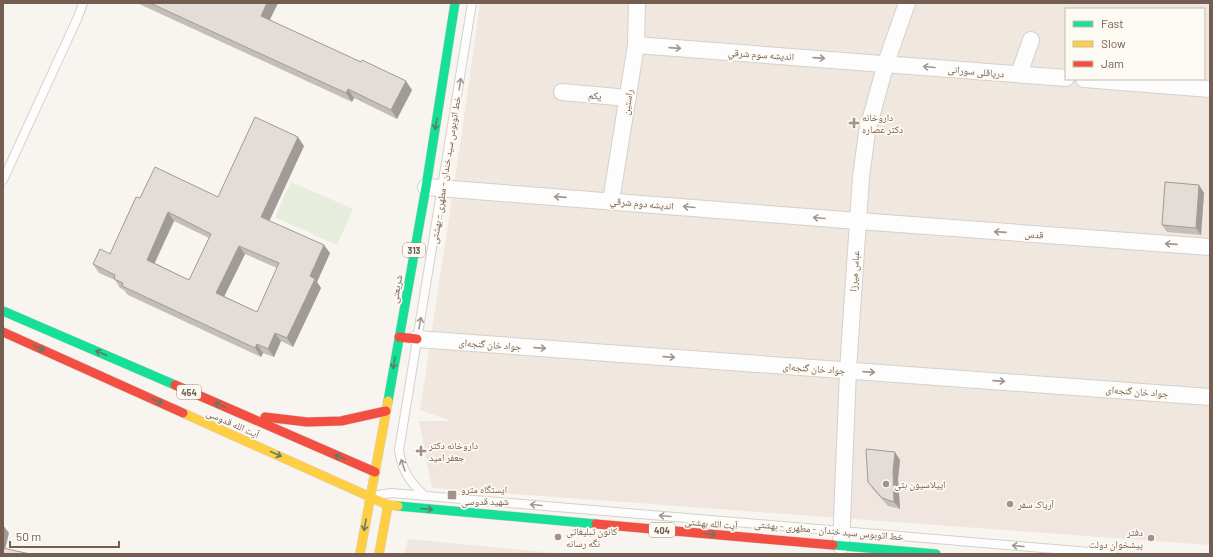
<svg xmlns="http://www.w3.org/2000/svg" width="1213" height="557" font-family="Barlow,'Noto Naskh Arabic',sans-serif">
<rect width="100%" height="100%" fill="#f8f4f0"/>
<g fill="#f0e7df" fill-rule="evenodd">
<path d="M480,3H1210V477L1005,459L451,421L420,410L466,104ZM1066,9H1204V79H1066Z"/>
<path d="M408,539L565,554H404Z"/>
</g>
<path fill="#f1e5df" d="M419,421H451L1005,459L1210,477V545L432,488Z"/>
<path fill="#e6eddc" d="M291,182L353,209L337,245L275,217Z"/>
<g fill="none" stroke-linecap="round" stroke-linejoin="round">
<defs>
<g id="lane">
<path d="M3,180L78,17L83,3"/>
<path d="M378,495L391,493L1113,554"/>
<path d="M425,496C411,484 401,469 399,450L472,3"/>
</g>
<g id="street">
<path d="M636,45L1066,78"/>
<path d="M1019,74L1031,40"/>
<path d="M1084,79L1210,89"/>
<path d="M562,92L628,98"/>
<path d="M426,187L858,221L1210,247"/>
<path d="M611,201L636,45L637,3"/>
<path d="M417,339L1210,397"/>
<path d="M841,546L848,370L861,177L867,132L886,63L907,3"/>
</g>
<g id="fast">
<path d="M3,311L175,385"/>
<path d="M388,401L426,187L455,3"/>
<path d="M398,506L596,524"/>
<path d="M833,545L936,554"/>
</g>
<g id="slow">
<path d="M183,413L388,505L398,506"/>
<path d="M360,554L388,401"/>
<path d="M379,554L388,505"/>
</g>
<g id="jam">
<path d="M3,332L183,413"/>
<path d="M399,337L417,339"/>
<path d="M175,385L375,472"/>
<path d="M265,417L307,422L341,421L386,411"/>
<path d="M596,524L833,545"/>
</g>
</defs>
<use href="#lane" stroke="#d5d0cb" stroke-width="10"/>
<use href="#street" stroke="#d5d0cb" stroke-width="18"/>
<use href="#fast" stroke="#d9d1cd" stroke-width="10"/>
<use href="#slow" stroke="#d9d1cd" stroke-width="10"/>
<use href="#jam" stroke="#d9d1cd" stroke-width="10"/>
<use href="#lane" stroke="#fefdfd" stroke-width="8"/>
<use href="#street" stroke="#fefdfd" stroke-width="16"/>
<use href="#fast" stroke="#16e098" stroke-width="9"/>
<use href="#slow" stroke="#ffcf43" stroke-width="9"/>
<use href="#jam" stroke="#f24e42" stroke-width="9"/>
</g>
<g fill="#c4beb9" fill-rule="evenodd">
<path d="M137,3H278L270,20L412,90L397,119L354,98L352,102Z"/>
<path d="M304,146L269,221L330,253L317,282L321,288L293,347L281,341L274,357L263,353L261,357L128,295L124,290L120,288L115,280L99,273L93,264L110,254L140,198L218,197ZM174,221L209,238L189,280L155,263ZM245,254L277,268L257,312L224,296Z"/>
<path d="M1199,185L1204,193L1201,235L1167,232L1162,225Z"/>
<path d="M900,460L898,479L900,509L888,506L873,489L868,482Z"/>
</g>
<g fill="#a09b96">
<path d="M267,3H278L267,25L261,16Z"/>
<path d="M406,81L412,90L397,119L391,110Z"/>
<path d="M348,89L354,98L352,102L346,93Z"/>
<path d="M298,137L304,146L267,226L261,217Z"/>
<path d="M1199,185L1204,193L1201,235L1196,228Z"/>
<path d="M168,212L174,221L152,268L147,260Z"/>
<path d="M324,245L330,253L317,282L321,288L293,347L287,338L310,276Z"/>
<path d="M239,246L245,254L222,301L216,293Z"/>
<path d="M275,333L281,341L274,357L268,349Z"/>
<path d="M257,344L263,353L261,357L255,348Z"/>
<path d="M895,452L900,460L898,479L900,509L894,502L893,471Z"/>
<path d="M3,525L9,533L4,554H3Z"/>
</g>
<g fill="#e4ddd7" stroke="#a09b96" fill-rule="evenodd">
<path d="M150,3H267L261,16L361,62L362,60L406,81L391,110L348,89L346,93Z"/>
<path d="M255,117L298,137L261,217L324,245L310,276L315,279L287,338L275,333L268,349L257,344L255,348L122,286L123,283L114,279L115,275L93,264L100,249L110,254L136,197L140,198L155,167L218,197ZM168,212L211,234L189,280L147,260ZM239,246L279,263L257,312L216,293Z"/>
<path d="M1165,182L1199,185L1196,228L1162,225Z"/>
<path d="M866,449L895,452L893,471L894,502L882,498L868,482Z"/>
<path d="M3,548L30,554H3Z"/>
</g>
<defs><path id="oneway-shaft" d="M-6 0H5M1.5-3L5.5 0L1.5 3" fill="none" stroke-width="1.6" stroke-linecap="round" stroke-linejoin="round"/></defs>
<g stroke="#a4968e">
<use href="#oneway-shaft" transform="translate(675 48) rotate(4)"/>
<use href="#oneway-shaft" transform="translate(819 58) rotate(4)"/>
<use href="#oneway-shaft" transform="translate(929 67) rotate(-175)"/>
<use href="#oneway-shaft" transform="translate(460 84) rotate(-81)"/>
<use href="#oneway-shaft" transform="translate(560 197) rotate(-176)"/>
<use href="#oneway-shaft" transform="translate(689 207) rotate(-175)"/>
<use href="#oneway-shaft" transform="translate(819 218) rotate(-175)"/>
<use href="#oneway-shaft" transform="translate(1000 232) rotate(-176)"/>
<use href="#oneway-shaft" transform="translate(1171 244) rotate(-176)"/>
<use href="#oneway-shaft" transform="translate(420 323) rotate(-80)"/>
<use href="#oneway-shaft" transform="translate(540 348) rotate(4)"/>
<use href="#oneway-shaft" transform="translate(669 357) rotate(4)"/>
<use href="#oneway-shaft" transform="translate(869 372) rotate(4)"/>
<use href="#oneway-shaft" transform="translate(999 381) rotate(4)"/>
<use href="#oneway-shaft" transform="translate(403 465) rotate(-109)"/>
<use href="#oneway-shaft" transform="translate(536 505) rotate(-175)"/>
<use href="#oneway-shaft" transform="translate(665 516) rotate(-175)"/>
<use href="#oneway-shaft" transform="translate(1018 546) rotate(-175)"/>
</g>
<g stroke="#5c7e64">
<use href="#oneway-shaft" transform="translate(436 124) rotate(100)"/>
<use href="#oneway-shaft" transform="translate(39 348) rotate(24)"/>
<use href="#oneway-shaft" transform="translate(101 353) rotate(-157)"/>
<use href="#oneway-shaft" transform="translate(394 363) rotate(100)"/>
<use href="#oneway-shaft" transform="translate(157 401) rotate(24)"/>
<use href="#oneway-shaft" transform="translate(220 405) rotate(-157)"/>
<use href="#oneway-shaft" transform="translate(276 454) rotate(24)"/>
<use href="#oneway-shaft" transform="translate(340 457) rotate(-157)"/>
<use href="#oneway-shaft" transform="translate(427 509) rotate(5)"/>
<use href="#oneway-shaft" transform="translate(365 525) rotate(100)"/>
<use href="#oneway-shaft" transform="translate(710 534) rotate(5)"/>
</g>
<g fill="#a29289" stroke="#fdf9f3" stroke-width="1.5">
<path d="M852 117h4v4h4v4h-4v4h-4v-4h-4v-4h4z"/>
<path d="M419 445h4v4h4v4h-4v4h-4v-4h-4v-4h4z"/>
<circle cx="886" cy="484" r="4"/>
<rect x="447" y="490" width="10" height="10" rx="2"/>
<circle cx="1010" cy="504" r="4"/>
<circle cx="558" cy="537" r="4"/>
<circle cx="1151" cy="538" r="4"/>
</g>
<g text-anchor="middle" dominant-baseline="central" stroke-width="3.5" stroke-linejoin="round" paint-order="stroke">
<g fill="#fdf9f3" stroke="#9d8c82" stroke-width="1">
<rect x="403" y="243" width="22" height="14" rx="3"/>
<rect x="177" y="385" width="24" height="14" rx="3"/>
<rect x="649" y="523" width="26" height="14" rx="3"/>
</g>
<g font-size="9" font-weight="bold" fill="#745e52">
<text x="414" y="250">313</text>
<text x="189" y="392">454</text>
<text x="662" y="530">404</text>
</g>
<g font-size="10" fill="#745e52" stroke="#fdf9f3">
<text transform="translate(761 54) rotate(4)">اندیشه سوم شرقي</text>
<text transform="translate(976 71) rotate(5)">دریاقلی سورانی</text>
<text transform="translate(595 95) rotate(5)">یکم</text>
<text transform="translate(627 102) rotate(-81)">راستین</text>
<text transform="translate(445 170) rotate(-81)">خط اتوبوس سید خندان - مطهری - بهشتی</text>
<text transform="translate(642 203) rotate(5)">انديشه دوم شرقي</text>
<text transform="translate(1034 234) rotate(4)">قدس</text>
<text transform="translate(854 271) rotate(-86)">عباس میرزا</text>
<text transform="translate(396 289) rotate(-80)">شریعتی</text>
<text transform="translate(490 344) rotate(4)">جواد خان گنجه‌ای</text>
<text transform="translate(814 368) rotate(4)">جواد خان گنجه‌ای</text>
<text transform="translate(1137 391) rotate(4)">جواد خان گنجه‌ای</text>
<text transform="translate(233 423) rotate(24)">آیت الله قدوسی</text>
<text transform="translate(711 523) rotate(5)">آیت الله بهشتی</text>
<text transform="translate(829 530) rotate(5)">خط اتوبوس سید خندان - مطهری - بهشتی</text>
</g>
<g font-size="10" fill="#745e52" stroke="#fdf9f3" text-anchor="start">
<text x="862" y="117">داروخانه<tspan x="862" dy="12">دکتر عصاره</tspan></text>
<text x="429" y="445">داروخانه دکتر<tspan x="429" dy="12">جعفر امید</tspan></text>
<text x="894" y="484">اپیلاسیون بتی</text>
<text x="461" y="489">ایستگاه مترو<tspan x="461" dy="12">شهید قدوسی</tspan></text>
<text x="1018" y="504">آریاک سفر</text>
<text x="566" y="531">کانون تبلیغاتی<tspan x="566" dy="12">نگه رسانه</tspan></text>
<text x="1143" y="532" text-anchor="end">دفتر<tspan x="1143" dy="12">پیشخوان دولت</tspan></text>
</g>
</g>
<rect width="1213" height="557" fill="none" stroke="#745e52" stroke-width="8"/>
<rect x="1065" y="8" width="140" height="72" fill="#fdf9f3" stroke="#c6bbb3"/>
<rect x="1073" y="21" width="20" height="6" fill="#16e098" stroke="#c6bbb3"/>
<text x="1101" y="28" font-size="12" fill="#745e52">Fast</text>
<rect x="1073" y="41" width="20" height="6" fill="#ffcf43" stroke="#c6bbb3"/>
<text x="1101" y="48" font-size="12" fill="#745e52">Slow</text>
<rect x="1073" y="61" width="20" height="6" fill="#f24e42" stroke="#c6bbb3"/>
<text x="1101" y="68" font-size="12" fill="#745e52">Jam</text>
<path d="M10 541v6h109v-6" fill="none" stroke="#745e52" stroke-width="2"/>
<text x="16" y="541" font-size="12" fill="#745e52" stroke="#fdf9f3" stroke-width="3" paint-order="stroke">50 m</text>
</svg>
